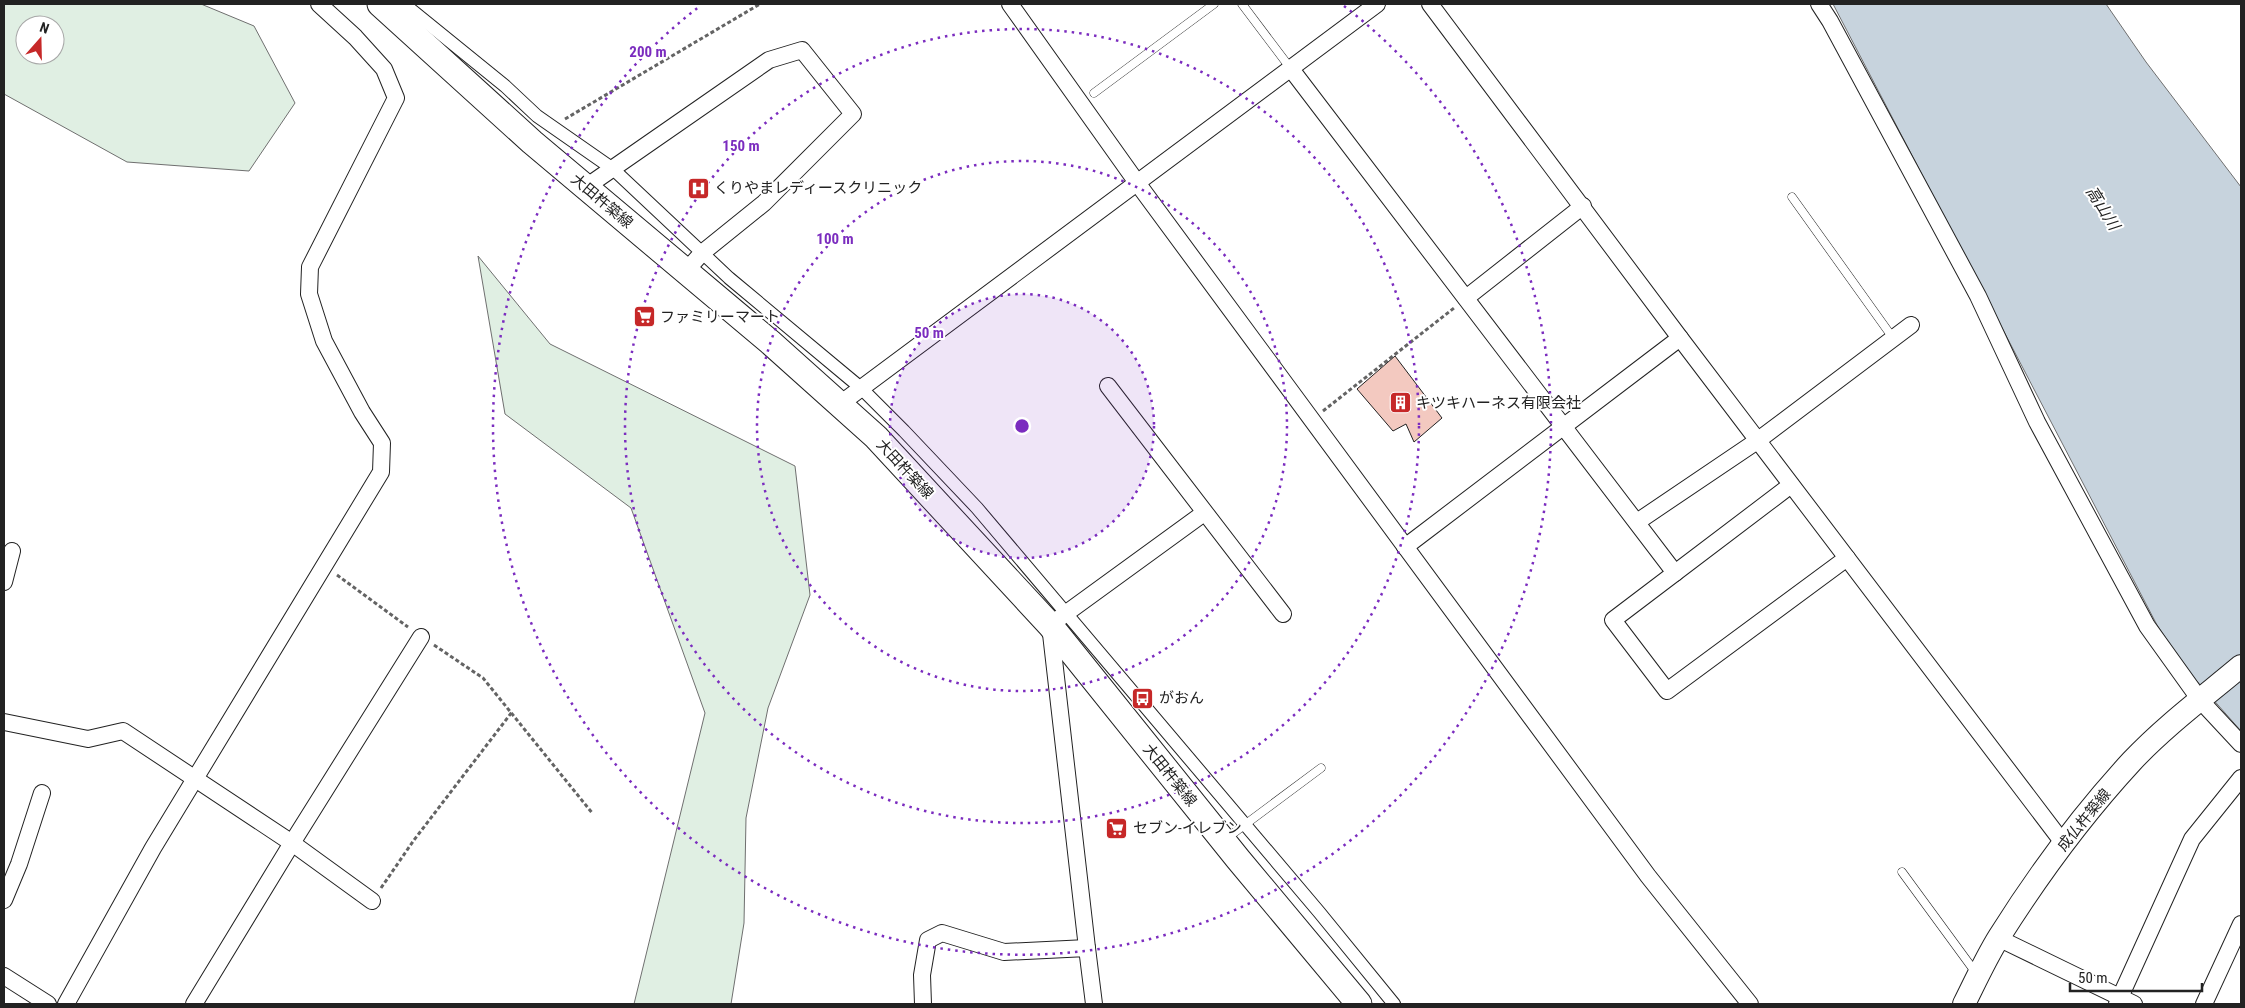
<svg xmlns="http://www.w3.org/2000/svg" width="2245" height="1008" font-family="'Roboto Condensed','Noto Sans JP',sans-serif">
<rect width="100%" height="100%" fill="#fff"/>
<g fill="#e0efe3" stroke="#6f6f6f" fill-rule="evenodd">
<path d="M4,4H201L254,26L295,103L249,171L127,162L4,94ZM25,25H55V55H25Z"/>
<path d="M478,256L550,344L795,466L810,595L768,708L746,818L744,923L731,1004H634L705,713L631,508L505,414Z"/>
</g>
<path fill="#c7d3dd" stroke="#6f6f6f" d="M1833,4H2106L2146,62L2241,187V731L2187,670L2157,625Z"/>
<path fill="#f3c9c0" stroke="#222" d="M1395,356L1442,418L1414,442L1406,424L1393,431L1357,389Z"/>
<g fill="none" stroke-linecap="round" stroke-linejoin="round">
<defs>
<g id="service">
<path d="M1242,4L1291,69"/>
<path d="M1094,93L1214,4"/>
<path d="M1792,197L1893,338"/>
<path d="M1227,838L1321,768"/>
<path d="M1902,872L1976,973"/>
</g>
<path id="pedestrian" d="M404,4L505,86L537,116L613,169L729,278L861,388L904,431L977,508L1319,912L1394,1004"/>
<g id="minor">
<path d="M1010,4L1138,184L1648,876L1750,1004"/>
<path d="M1430,4L1680,338L2064,844"/>
<path d="M1819,4L1830,21L1978,296L2037,422L2147,626L2200,700L2241,744"/>
<path d="M1291,69L1675,573"/>
<path d="M586,187L769,60L802,50L853,114L764,203L702,253L685,272"/>
<path d="M1466,298L1583,206"/>
<path d="M1108,386L1283,614"/>
<path d="M840,404L1377,4"/>
<path d="M1791,485L1613,620L1667,691L1847,558"/>
<path d="M1637,522L1757,441L1911,325"/>
<path d="M1405,547L1680,338"/>
<path d="M4,582L12,551"/>
<path d="M4,722L88,739L123,731L292,843L372,901"/>
<path d="M4,900L19,864L42,793"/>
<path d="M1998,938L2134,1004"/>
<path d="M1087,948L1050,625L1204,513"/>
<path d="M4,976L48,1004"/>
<path d="M66,1004L153,848L381,472L382,443L362,412L324,341L309,294L310,267L396,98L384,69L355,37L319,4"/>
<path d="M194,1004L292,843L421,637"/>
<path d="M923,1004L922,975L928,940L942,933L1004,952L1087,948L1094,1004"/>
<path d="M2117,1004L2192,839L2241,778"/>
<path d="M2204,1004L2241,924"/>
</g>
<path id="secondary" d="M1964,1004C1975,982 1986,958 1999,937C2038,875 2083,814 2132,761C2165,726 2204,697 2241,666"/>
<path id="primary" d="M380,4L532,142L770,342L876,437L1050,625L1238,859L1359,1004"/>
</defs>
<use href="#service" stroke="#222" stroke-width="9"/>
<use href="#pedestrian" stroke="#222" stroke-width="14"/>
<use href="#minor" stroke="#222" stroke-width="18"/>
<use href="#secondary" stroke="#222" stroke-width="24"/>
<use href="#primary" stroke="#222" stroke-width="27"/>
<g stroke="#646464" stroke-width="3" stroke-dasharray="4 2.5" stroke-linecap="butt">
<path d="M565,119L760,4"/>
<path d="M1323,411L1454,308"/>
<path d="M337,575L408,627"/>
<path d="M434,645L483,678L593,814"/>
<path d="M381,888L414,840L512,712"/>
</g>
<use href="#service" stroke="#fff" stroke-width="8"/>
<use href="#pedestrian" stroke="#fff" stroke-width="12"/>
<use href="#minor" stroke="#fff" stroke-width="16"/>
<use href="#secondary" stroke="#fff" stroke-width="22"/>
<use href="#primary" stroke="#fff" stroke-width="25"/>
</g>
<circle cx="1022" cy="426" r="132" fill="#7b2cbf" fill-opacity=".12"/>
<g fill="none" stroke="#7b2cbf" stroke-width="2.5" stroke-dasharray="2.5 5">
<circle cx="1022" cy="426" r="132"/>
<circle cx="1022" cy="426" r="265"/>
<circle cx="1022" cy="426" r="397"/>
<path d="M1344 6A529 529 0 1 1 700 6"/>
</g>
<defs>
<symbol id="hospital-square" viewBox="-11 -11 22 22"><rect x="-9" y="-9" width="18" height="18" rx="4" fill="#c62828" stroke="#fff"/><path d="M-5-5h3v3.5h4V-5h3V5h-3V1.5h-4V5h-3Z" fill="#fff"/></symbol>
<symbol id="supermarket-square" viewBox="-11 -11 22 22"><rect x="-9" y="-9" width="18" height="18" rx="4" fill="#c62828" stroke="#fff"/><path d="M-6-5.5h2.5l.6 2H6L4.5 2H-2.5L-4.4-4H-6ZM-1.5 3.2a1.3 1.3 0 1 0 .1 0ZM3 3.2a1.3 1.3 0 1 0 .1 0Z" fill="#fff"/></symbol>
<symbol id="building-square" viewBox="-11 -11 22 22"><rect x="-9" y="-9" width="18" height="18" rx="4" fill="#c62828" stroke="#fff"/><path d="M-4-6H4V6H1V3H-1V6H-4ZM-2.5-4.3h1.7v1.8h-1.7ZM.8-4.3h1.7v1.8H.8ZM-2.5-1h1.7V.8h-1.7ZM.8-1h1.7V.8H.8Z" fill="#fff"/></symbol>
<symbol id="bus-square" viewBox="-11 -11 22 22"><rect x="-9" y="-9" width="18" height="18" rx="4" fill="#c62828" stroke="#fff"/><path d="M-5-6H5V4H4V6H2V4H-2V6H-4V4H-5ZM-3.5-4V0h7V-4ZM-3.5 1.2v1.5H-2V1.2ZM2 1.2v1.5H3.5V1.2Z" fill="#fff"/></symbol>
</defs>
<g fill-rule="evenodd">
<use href="#hospital-square" x="686" y="176" width="25" height="25"/>
<use href="#supermarket-square" x="632" y="304" width="25" height="25"/>
<use href="#building-square" x="1388" y="390" width="25" height="25"/>
<use href="#bus-square" x="1130" y="686" width="25" height="25"/>
<use href="#supermarket-square" x="1104" y="816" width="25" height="25"/>
</g>
<g text-anchor="middle" dominant-baseline="central" stroke-width="4" stroke-linejoin="round" paint-order="stroke">
<g font-size="15" fill="#222" stroke="#fff" text-anchor="start">
<text x="714" y="188">くりやまレディースクリニック</text>
<text x="660" y="317">ファミリーマート</text>
<text x="1416" y="403">キツキハーネス有限会社</text>
<text x="1159" y="698">がおん</text>
<text x="1133" y="828">セブン-イレブン</text>
</g>
<g font-size="15" fill="#222" stroke="#fff">
<text transform="translate(602 201) rotate(40)">大田杵築線</text>
<text transform="translate(905 469) rotate(47)">大田杵築線</text>
<text transform="translate(1170 775) rotate(51)">大田杵築線</text>
<text transform="translate(2084 820) rotate(-51)">成仏杵築線</text>
</g>
<g font-size="16" font-style="italic" fill="#222" stroke="#fff">
<text transform="translate(2103 208) rotate(58)">高山川</text>
</g>
</g>
<circle cx="1022" cy="426" r="8" fill="#7b2cbf" stroke="#fff" stroke-width="2.5"/>
<g font-size="15" text-anchor="middle" font-weight="bold" fill="#7b2cbf" stroke="#fff" stroke-width="4" stroke-linejoin="round" paint-order="stroke">
<text x="648" y="57">200 m</text>
<text x="741" y="151">150 m</text>
<text x="835" y="244">100 m</text>
<text x="929" y="338">50 m</text>
</g>
<rect width="2245" height="1008" fill="none" stroke="#222222" stroke-width="10"/>
<g transform="translate(40 40) rotate(20)"><circle r="24" fill="#ffffff" stroke="#a7a7a7"/>
<path d="M0-4L9 19L0 12L-9 19Z" fill="#c62828"/>
<text y="-8" font-size="14" font-weight="bold" text-anchor="middle" fill="#222222">N</text>
</g>
<path d="M2070 983v8h132v-8" fill="none" stroke="#222222" stroke-width="2.5"/>
<text x="2078" y="983" font-size="15" fill="#222222" stroke="#ffffff" stroke-width="4" paint-order="stroke">50 m</text>
</svg>
